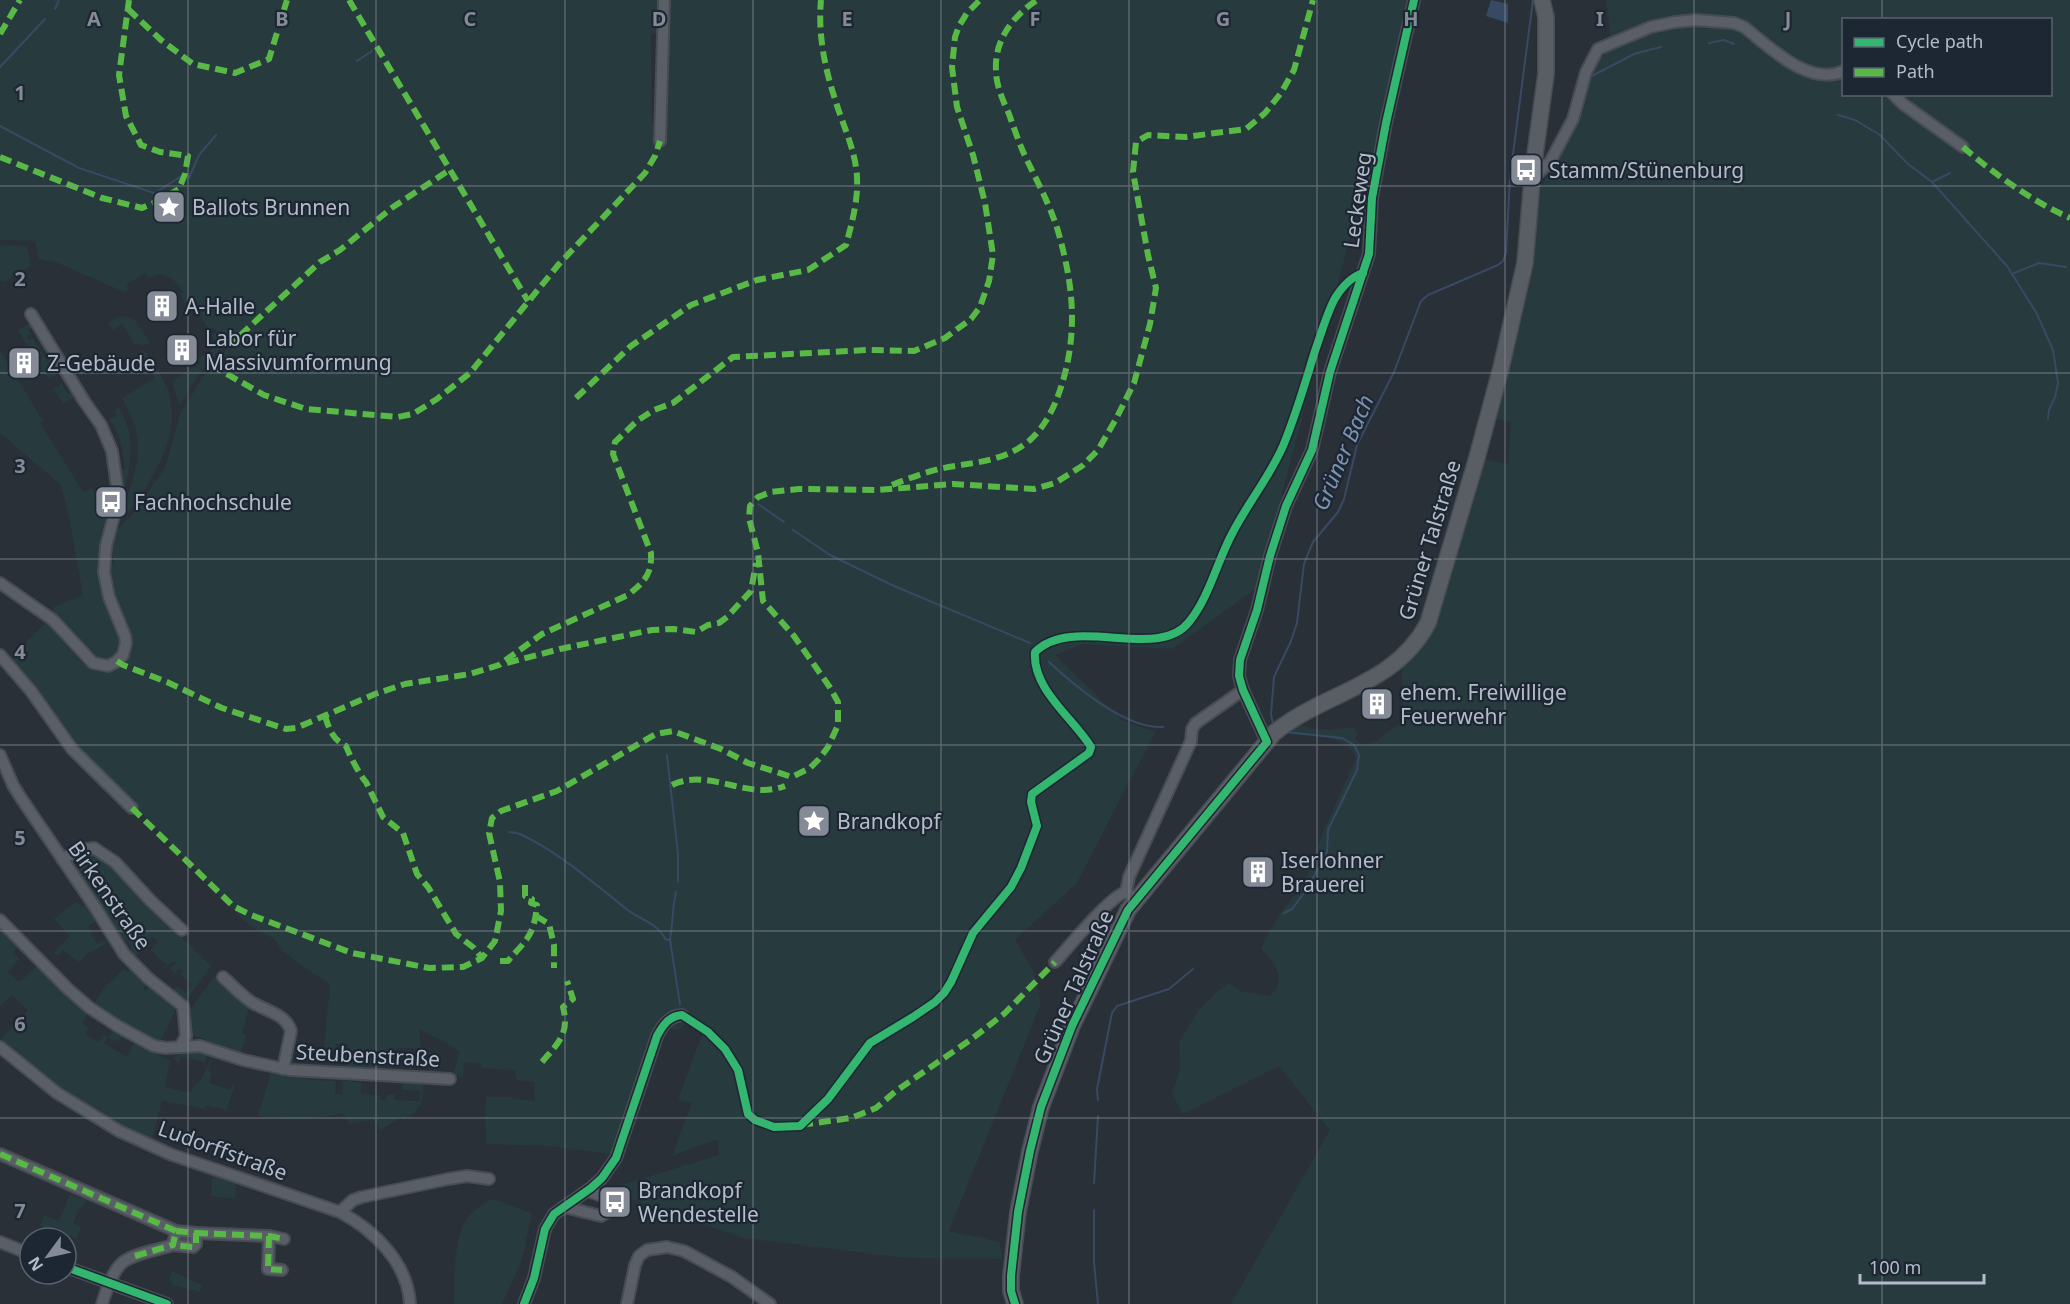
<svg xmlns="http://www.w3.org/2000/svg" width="2070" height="1304" font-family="'Noto Sans',sans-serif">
<rect width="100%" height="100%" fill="#2a3038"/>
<g fill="#273a3e" fill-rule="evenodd">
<path d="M0,0H1411L1400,49L1257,588L1172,649L1082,644L1055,655L1122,720L1155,732L1077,883L1015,940L1034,972L1041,1003L949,1231L1000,1242L1002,1259L906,1258L743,1238L605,1190L719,1155L718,1139L672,1156L692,1103L678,1100L703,1032L690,1021L678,1030L658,1027L613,1154L546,1146L486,1144V1126H485L486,1097H512L513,1099L534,1101L535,1082L517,1080L515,1070L481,1068V1063L464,1062L463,1077L453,1076L459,1052L453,1047L419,1029L421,1048H398L387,1053V1064L379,1070L345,1068L348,1060V1044H336L335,1051L324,1050L330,984L302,966L282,950L274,939L252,927L242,919L134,805L74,745L9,658L47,622C63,635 72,656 86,666C94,671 103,672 113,670C123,667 124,665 128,656C136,636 123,622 117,604C112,591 109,578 109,564H114L113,554H110L115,532L132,515L166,466L180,414L203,377L217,363L228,345L221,331L217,332L222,343L221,348L195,379L181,404L179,405L172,381L200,363L198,359L217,346L212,335L217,332L214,328L209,330L191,302L186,304L180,294L183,292C175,279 164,269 149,278L145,273L126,285L129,289L124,292L58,263L39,259L35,241L0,240ZM651,34H666L665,127L652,124Z"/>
<path d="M1606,0H2070V1304H1231L1330,1130L1279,1066L1183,1114L1172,1094L1180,1069L1179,1041L1199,1010L1217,992L1229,983L1240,991L1269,996C1289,981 1274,962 1261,948L1277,918L1305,881L1323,832L1356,758C1346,733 1302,735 1279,732L1294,721C1311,733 1333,730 1352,727L1358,734L1354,738L1363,746L1378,740L1404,720L1401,660L1410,652L1478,458L1508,464L1511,423L1496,419L1532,257L1541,187L1575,123L1596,63L1612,47ZM1844,20H2050V94H1844Z"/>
<path d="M0,245L27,246L31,266L4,282L0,281Z"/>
<path d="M120,316L133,318L150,342L147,345L135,344L122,324L113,330L108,323Z"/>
<path d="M30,323L34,326L28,330L32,335H28L27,339L31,340L32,337L47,361L52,359L54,362L50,365L56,375L48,379L18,330Z"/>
<path d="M0,350L40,416L43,421L40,423L83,492L92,488L107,511L106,529L100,550L99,563L106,598L121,640L118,651L109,658L104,659L96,658L51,613L54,607L83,595L69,516L61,485L0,433Z"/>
<path d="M142,350L146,353C155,367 167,381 170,398C177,430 162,462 145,489C139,498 133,508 125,515L122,514L121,512C138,469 148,440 122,398L155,378L140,352Z"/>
<path d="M61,383L68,394L73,392L75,396L63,404L53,388L59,387Z"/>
<path d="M119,407C134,433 133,458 125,486L122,487L120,470L125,469C123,452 120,430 109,420L117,415L114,410Z"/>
<path d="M84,853H94L107,861L123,876L140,896L211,966L187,999L172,990L177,986L185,993L192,985L180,974L183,971L180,968L175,973L169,968L176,964L174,961L168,965L165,962L164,963L151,950L158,941L152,937L135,958L129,950L131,946L127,939L123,942L76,870L77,859Z"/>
<path d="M76,902L82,907L88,903L98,919L88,927L92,933L91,935L97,944L104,940L106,943L86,955L79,962L63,950L58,956L54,952L70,936L54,919Z"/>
<path d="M0,928L18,947L12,953L19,959L8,972L17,981H21L37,966L67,997L88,1014L82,1023L89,1028L85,1034L98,1042L104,1035L108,1037L113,1031L122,1036L120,1040L117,1039L115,1042L108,1037L104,1043L127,1057L135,1042L170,1061L165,1087L191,1093L193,1087L201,1080L213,1056L208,1071L212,1072L209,1083L230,1090L232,1084L235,1085L226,1110L207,1105L205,1109L162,1101L152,1140C97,1114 45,1081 1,1039L28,1010L12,995L0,1006Z"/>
<path d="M132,968L147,983L143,989L145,991L150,986L178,1005L160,1041L126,1024L94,1003L105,987L124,969L128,972Z"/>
<path d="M215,976L237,991L250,1004L242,1033L246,1035L241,1053L190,1034L189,1011Z"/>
<path d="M191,1052L208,1054L205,1062L181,1057L179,1063L173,1058L183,1053Z"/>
<path d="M271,1073L312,1080L336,1081L335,1094H342L343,1081L361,1082V1093L380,1096V1100H386L387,1095H395V1100L420,1101V1091L402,1090V1083L423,1084C423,1106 421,1107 404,1120L401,1117L381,1130L373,1120L349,1124L342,1113C308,1121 293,1121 258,1116Z"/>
<path d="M212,1176L236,1184L235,1199L211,1196Z"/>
<path d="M70,1194L87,1201L78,1211L73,1224L81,1227L77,1239L40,1226L44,1215L59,1221Z"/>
<path d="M490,1200H495L532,1213L522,1260L502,1304H454C455,1280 453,1236 468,1217C474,1210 482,1205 490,1200Z"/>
<path d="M172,1271L202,1285L200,1292L171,1284L172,1281L169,1280Z"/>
</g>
<path fill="#384963" d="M1491,0L1508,4V23L1486,16Z"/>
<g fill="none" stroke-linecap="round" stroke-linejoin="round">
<g stroke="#384963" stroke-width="2">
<path d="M55,9L59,0"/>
<path d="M1709,43L1724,40L1734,44"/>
<path d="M357,61L372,51"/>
<path d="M0,67L45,19"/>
<path d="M1592,76L1634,54L1661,47"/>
<path d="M1838,115L1855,120L1880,135L1908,164L1932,182L2007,266L2037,314L2053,350L2058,383L2055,397L2049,410L2048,419"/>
<path d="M0,126L79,168L154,193L169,207"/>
<path d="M189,178L199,155L216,135"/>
<path d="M1932,182L1950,173"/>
<path d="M155,193L180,177"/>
<path d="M2012,274L2039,263L2066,267"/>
<path d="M758,504L784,522"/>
<path d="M793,530L830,555L894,586L1030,643"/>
<path d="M1049,662C1075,686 1126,729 1163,727"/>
<path d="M1276,725L1273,724L1271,714L1274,677L1291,641L1297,623L1304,564L1313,542L1338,512L1344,499L1357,445L1394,372L1421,301L1428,295L1498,265L1503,261L1506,253L1510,177L1533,0"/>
<path d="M667,755L678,854V882"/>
<path d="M509,832C513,832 518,833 522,835C560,853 596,885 629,911C640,919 660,925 665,939L670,940L680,1004"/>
<path d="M1284,913L1292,909L1307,889L1327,852L1328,830L1357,770L1359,755L1354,745L1342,738L1285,732"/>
<path d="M670,940C673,924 672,909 676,892"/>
<path d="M1098,1100L1097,1089L1112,1013L1117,1006L1169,989L1193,969"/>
<path d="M1094,1183L1098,1116"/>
<path d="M1094,1210V1262L1098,1304"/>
</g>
<defs>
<g id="minor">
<path d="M1893,94L1903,104L1963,147"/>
<path d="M660,141L664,0"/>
<path d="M1532,179L1550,162L1573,119L1586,72L1598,49L1651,27L1675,22L1696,20L1734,23L1744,27C1770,47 1808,87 1844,71"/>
<path d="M0,583L53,620L93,663L108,666L116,662L123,655L126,643L125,636L109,597L104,572L106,546L117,504V487L112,451L101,425L84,401L31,314"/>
<path d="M0,655L31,691L72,749L132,808"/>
<path d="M1267,742L1243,690L1239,676L1240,660L1257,610L1270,556L1286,506L1312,450L1330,372L1369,254L1372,198L1386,123L1414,0"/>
<path d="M0,755L13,785L21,798L95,907L124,954L148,978L183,1006L186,1036L180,1047"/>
<path d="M62,859L80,850L94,848L115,862L150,900L182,930"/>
<path d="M1126,892L1129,877L1191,741L1192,729L1196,723L1243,690"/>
<path d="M0,920L67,988L90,1008L119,1027L154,1046L166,1048L200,1046L243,1060L290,1070L450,1079"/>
<path d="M1055,962C1068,948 1111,895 1126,892L1131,896"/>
<path d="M223,977C233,986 242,996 253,1003C266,1011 286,1014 291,1031L283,1069"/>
<path d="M0,1047L57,1093L119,1131L170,1154L340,1212C374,1230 408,1263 410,1304"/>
<path d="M0,1154L176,1231"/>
<path d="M564,1207L601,1216L608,1212L611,1208C610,1196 598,1195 588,1191"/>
<path d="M340,1212L353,1200L362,1197L448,1179L467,1176L489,1179"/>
<path d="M196,1233L269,1236L284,1239"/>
<path d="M269,1236L268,1269L282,1270"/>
<path d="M0,1242L30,1254"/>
<path d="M66,1267L167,1304"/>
<path d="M102,1304C106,1291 111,1275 120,1265C129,1254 159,1250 173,1245L176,1231L196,1233V1244L193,1247L173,1245"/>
<path d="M524,1304L534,1278L545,1229L554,1214L591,1188L602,1178L616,1158L657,1036C663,1025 669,1016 682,1015"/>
<path d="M627,1304L635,1265L639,1256L647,1250L667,1247L684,1251L732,1277L770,1304"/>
</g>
<path id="secondary" d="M1015,1304L1011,1291V1276L1018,1212L1030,1151L1041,1107L1072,1026L1128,910L1274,733C1325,691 1394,687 1428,623L1476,461L1501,368L1525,263L1533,169L1546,74V17L1542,0"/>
</defs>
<use href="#minor" stroke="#484c53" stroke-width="14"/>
<use href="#secondary" stroke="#484c53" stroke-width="18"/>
<use href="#minor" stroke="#5a5e66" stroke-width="10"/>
<use href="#secondary" stroke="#595d64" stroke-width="15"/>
<g stroke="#58b947" stroke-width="6" stroke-dasharray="12 6" stroke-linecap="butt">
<path d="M349,0L528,301"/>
<path d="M128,9L161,40L193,64L235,73L269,59L287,0"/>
<path d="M0,34L20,0"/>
<path d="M1963,147C1994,174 2032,201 2070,218"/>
<path d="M0,157L102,198L142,208L156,202L179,189L185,174L188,156L160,152L141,145L126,116L119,75L129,0"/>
<path d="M225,345L233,342L320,262L340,250L393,207L451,169"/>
<path d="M211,365L264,395L306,409L398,417L413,414L437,399L470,373L559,264L645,173L655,156L660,141"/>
<path d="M576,398L631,346L691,305L757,280L808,270L846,245C853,219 860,194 856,167C852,142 841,120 834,96C824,65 818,32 821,0"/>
<path d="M892,485C907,479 923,473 939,469C971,462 1002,463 1029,441C1050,423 1061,392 1067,365C1077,318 1071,277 1058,231C1050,205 1037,181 1025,156C1019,143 1014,128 1009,114C1003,101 996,85 996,71C994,40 1013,16 1037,0"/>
<path d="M117,661L123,665L167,682L222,708L286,729L296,728L375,694L405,684L470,674L499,665L542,634L628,595C644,582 652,575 651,553L613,454L615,442L637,421L654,410L673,403L733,357L868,350L914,351L945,338L971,319L980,307L989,281L993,255L985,203L973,155L957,107L952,67L955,37L959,26L967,13L980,0"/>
<path d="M507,663L560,649L652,630L673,629L696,632L708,625L719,623L727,617L751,591L756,563"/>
<path d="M325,716C329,729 333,740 346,746C349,754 360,776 366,782L383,817L403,833L417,874L428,887L456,934L474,948L482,958"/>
<path d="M672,785C709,767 746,801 785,786"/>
<path d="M132,808L233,906L251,915L352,953L429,968L463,967L482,958L495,941L501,911L500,882L489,833L492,818L501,811L557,791L656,734L673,731L721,749L748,763L792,777L810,768L819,759L828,747L838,725V702L829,686L794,636L763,601L758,553L749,518L750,506L758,497L771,492L799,489L878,490L953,484L1034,489L1055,483L1082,466L1098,450L1116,419L1134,383L1150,324L1156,288L1148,255L1133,172L1136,142L1148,135L1185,137L1246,129L1265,113L1281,93L1294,70L1313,0"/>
<path d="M536,916L549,924L554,945V968"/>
<path d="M500,961H508C527,939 534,936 537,905L531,903L532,899L525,896V882"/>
<path d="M542,1062C558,1043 570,1034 563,1007L573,999L567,981"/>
<path d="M801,1125L851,1118L876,1108L896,1091L973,1038L1005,1013L1055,962"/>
<path d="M0,1154L176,1231"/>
<path d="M196,1233L269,1236L284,1239"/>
<path d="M269,1236L268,1269L282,1270"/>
<path d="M135,1256L173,1245L176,1231L196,1233V1244L193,1247L173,1245"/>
</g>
<defs>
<g id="cycleway">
<path d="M66,1267L167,1304"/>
<path d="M524,1304L534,1278L545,1229L554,1214L591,1188L602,1178L616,1158L657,1036C663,1025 669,1016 682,1015L708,1032L725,1049L738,1070L748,1114L755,1120L774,1127L800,1126L828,1099L870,1043L913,1017L935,1002L944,993L951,982L973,933L1011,887L1021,868L1037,826L1031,802L1032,794L1089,753L1091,747C1073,718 1032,689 1035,652C1073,614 1158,662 1189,622C1210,596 1217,561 1233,532C1248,503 1270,476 1283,446C1296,415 1305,383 1315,351C1321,334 1326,316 1334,300C1341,288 1351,277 1363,273"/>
<path d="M1015,1304L1011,1291V1276L1018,1212L1030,1151L1041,1107L1072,1026L1128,910L1267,742L1243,690L1239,676L1240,660L1257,610L1270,556L1286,506L1312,450L1330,372L1369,254L1372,198L1386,123L1414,0"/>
</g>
</defs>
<use href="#cycleway" stroke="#1d2633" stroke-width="11"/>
<use href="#cycleway" stroke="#33b770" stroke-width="8"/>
</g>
<path fill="none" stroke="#848b96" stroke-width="1.5" stroke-opacity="0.55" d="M188,0V1304M376,0V1304M565,0V1304M753,0V1304M941,0V1304M1129,0V1304M1317,0V1304M1505,0V1304M1694,0V1304M1882,0V20M1882,94V1304M0,186H2070M0,373H2070M0,559H2070M0,745H2070M0,931H2070M0,1118H2070"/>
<defs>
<symbol id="bus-square" viewBox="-11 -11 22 22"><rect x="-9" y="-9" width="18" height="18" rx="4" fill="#848b96" stroke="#1d2633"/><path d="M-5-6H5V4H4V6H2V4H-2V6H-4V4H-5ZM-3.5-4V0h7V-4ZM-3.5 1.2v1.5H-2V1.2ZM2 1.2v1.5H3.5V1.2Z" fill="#fff"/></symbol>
<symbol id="sight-square" viewBox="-11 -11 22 22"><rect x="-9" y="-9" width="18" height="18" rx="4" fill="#848b96" stroke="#1d2633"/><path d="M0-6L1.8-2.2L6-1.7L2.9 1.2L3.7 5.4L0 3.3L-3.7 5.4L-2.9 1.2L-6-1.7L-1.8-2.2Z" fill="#fff"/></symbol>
<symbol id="building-square" viewBox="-11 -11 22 22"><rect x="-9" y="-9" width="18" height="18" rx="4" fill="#848b96" stroke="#1d2633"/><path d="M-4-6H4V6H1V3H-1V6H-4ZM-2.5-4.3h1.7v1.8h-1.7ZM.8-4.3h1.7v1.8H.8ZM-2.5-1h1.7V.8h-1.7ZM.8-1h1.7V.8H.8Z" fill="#fff"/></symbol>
</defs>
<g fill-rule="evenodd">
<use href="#bus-square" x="1507" y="151" width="38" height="38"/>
<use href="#sight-square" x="150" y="188" width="38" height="38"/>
<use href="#building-square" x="143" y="287" width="38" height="38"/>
<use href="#building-square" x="163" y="331" width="38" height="38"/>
<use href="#building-square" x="5" y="344" width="38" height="38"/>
<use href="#bus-square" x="92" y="483" width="38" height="38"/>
<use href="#building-square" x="1358" y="685" width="38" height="38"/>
<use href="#sight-square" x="795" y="802" width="38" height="38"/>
<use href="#building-square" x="1239" y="853" width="38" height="38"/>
<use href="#bus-square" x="596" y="1183" width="38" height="38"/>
</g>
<g text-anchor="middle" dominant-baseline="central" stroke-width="4.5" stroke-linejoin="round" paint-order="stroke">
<g font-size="21" fill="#b4bcc9" stroke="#1d2633" text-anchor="start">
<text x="1549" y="170">Stamm/Stünenburg</text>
<text x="192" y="207">Ballots Brunnen</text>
<text x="185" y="306">A-Halle</text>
<text x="205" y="338">Labor für<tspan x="205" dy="24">Massivumformung</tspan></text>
<text x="47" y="363">Z-Gebäude</text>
<text x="134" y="502">Fachhochschule</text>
<text x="1400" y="692">ehem. Freiwillige<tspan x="1400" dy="24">Feuerwehr</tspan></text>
<text x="837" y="821">Brandkopf</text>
<text x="1281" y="860">Iserlohner<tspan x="1281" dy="24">Brauerei</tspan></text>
<text x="638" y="1190">Brandkopf<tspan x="638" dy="24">Wendestelle</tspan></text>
</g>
<g font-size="21" fill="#b4bcc9" stroke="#1d2633">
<text transform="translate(1357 200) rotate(-82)">Leckeweg</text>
<text transform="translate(1429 540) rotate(-73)">Grüner Talstraße</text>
<text transform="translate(110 895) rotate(55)">Birkenstraße</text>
<text transform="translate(1073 987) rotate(-66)">Grüner Talstraße</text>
<text transform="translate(368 1055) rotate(3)">Steubenstraße</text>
<text transform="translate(223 1150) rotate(20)">Ludorffstraße</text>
</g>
<g font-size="22" font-style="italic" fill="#7c92b1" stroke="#1d2633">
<text transform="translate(1342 452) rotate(-67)">Grüner Bach</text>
</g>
</g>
<g font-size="20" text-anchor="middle" font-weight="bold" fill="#848b96" stroke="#1d2633" stroke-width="4.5" stroke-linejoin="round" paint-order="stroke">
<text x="94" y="26">A</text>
<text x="282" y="26">B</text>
<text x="470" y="26">C</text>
<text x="659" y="26">D</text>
<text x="847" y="26">E</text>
<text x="1035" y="26">F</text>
<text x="1223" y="26">G</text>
<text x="1411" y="26">H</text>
<text x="1600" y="26">I</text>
<text x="1788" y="26">J</text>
<text x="20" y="100">1</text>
<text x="20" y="286">2</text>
<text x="20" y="473">3</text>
<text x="20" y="659">4</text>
<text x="20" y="845">5</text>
<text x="20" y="1031">6</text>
<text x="20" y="1218">7</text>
</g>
<rect x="1842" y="18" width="210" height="78" fill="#1d2633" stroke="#59626f" stroke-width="1.5"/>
<rect x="1854" y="38" width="30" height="9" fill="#33b770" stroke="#59626f" stroke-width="1.5"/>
<text x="1896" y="48" font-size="18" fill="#b4bcc9">Cycle path</text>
<rect x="1854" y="68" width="30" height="9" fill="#58b947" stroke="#59626f" stroke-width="1.5"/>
<text x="1896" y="78" font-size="18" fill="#b4bcc9">Path</text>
<g transform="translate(48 1256) rotate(237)"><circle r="28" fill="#1d2633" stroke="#59626f" stroke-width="1.5"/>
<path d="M0-4.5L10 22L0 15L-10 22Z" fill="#848b96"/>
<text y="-9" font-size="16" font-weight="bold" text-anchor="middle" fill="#b4bcc9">N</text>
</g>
<path d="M1860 1274v9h124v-9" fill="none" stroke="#b4bcc9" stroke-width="3"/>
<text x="1869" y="1274" font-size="18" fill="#b4bcc9" stroke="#1d2633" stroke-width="4.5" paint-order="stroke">100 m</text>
</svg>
